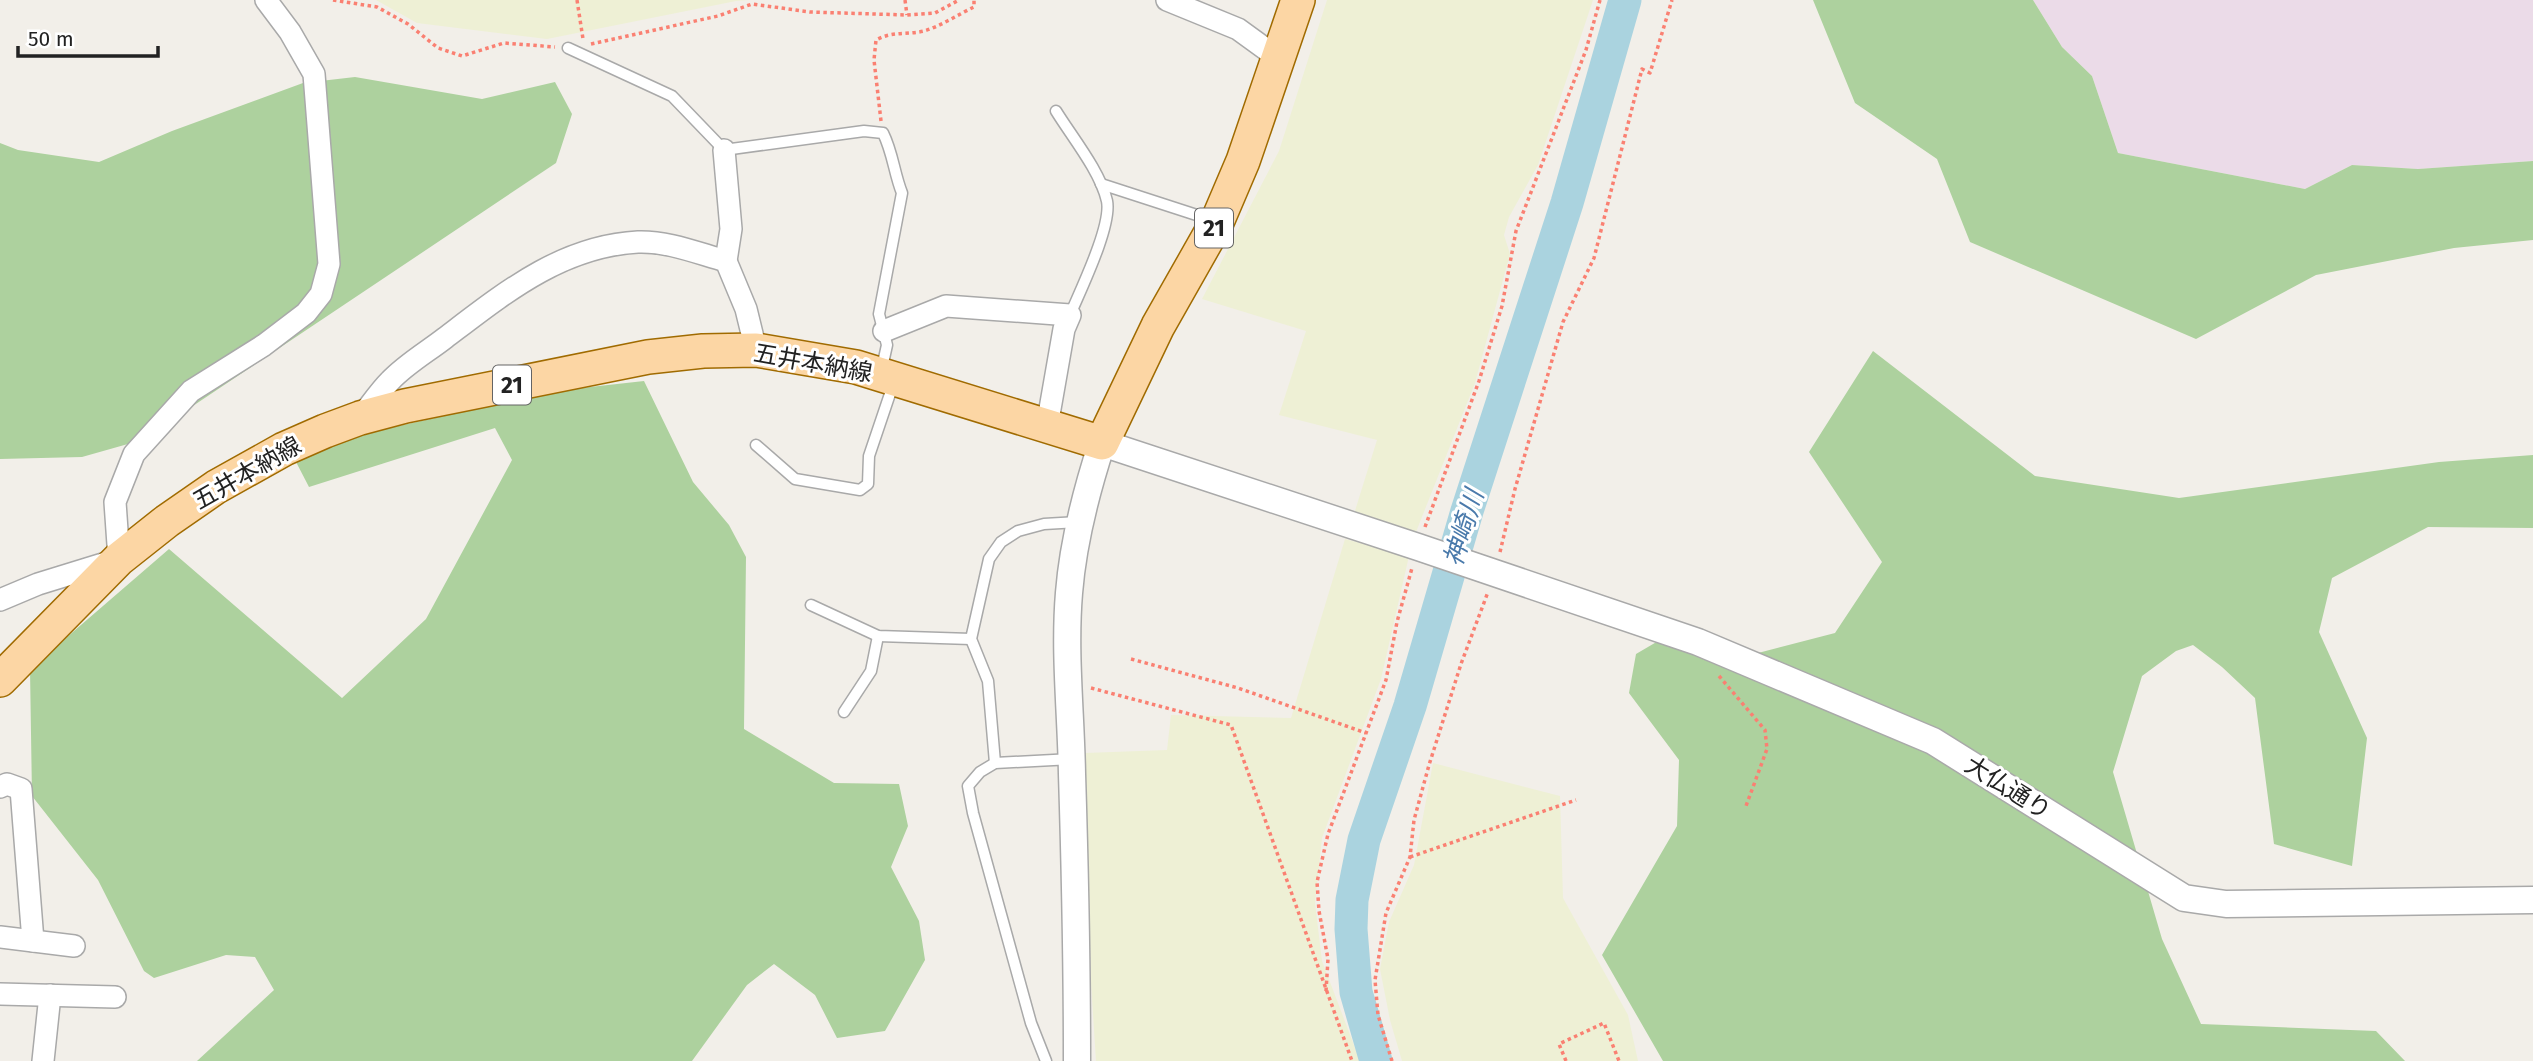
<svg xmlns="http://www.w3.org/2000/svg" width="2533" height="1061" font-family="'Fira Sans','Noto Sans JP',sans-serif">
<rect width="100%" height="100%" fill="#f2efe9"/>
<path fill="#ebdbe8" d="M2033,0H2533V161L2418,169L2352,165L2305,189L2118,153L2092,76L2062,47Z"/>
<g fill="#eef0d5">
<path d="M376,0H749L736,1L547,39L417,23Z"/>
<path d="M1327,0H1593L1538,165L1509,217L1504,235L1510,254L1475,383L1416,532L1354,514L1377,440L1279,415L1306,331L1202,299L1279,151Z"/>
<path d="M1345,539L1409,556L1381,679L1322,838L1315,903L1322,961L1360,1061H1096L1091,983L1085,753L1167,750L1171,715L1291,718Z"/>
<path d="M1433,763L1560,796L1563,898L1628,1015L1638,1061H1402L1390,1020L1380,969L1389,922L1414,865Z"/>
</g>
<g fill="#add19e">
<path d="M1813,0H2033L2062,47L2092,76L2118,153L2305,189L2352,165L2418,169L2533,161V240L2454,248L2316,275L2196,339L1970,242L1937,159L1855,103Z"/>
<path d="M355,77L482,99L555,82L572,114L556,163L142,440L82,457L0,459V143L18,150L99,162L172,131L303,83Z"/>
<path d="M1873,351L2035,476L2179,498L2439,462L2533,455V528L2428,527L2332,578L2319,632L2367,738L2352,866L2274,844L2255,698L2222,667L2193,645L2176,651L2142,676L2113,772L2162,939L2201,1024L2376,1031L2405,1061H1663L1602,955L1677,826L1679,760L1629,693L1636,654L1665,637L1739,658L1835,633L1882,562L1809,452Z"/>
<path d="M644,381L693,482L729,525L746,557L744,729L834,783L899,784L908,826L891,867L919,921L925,960L885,1031L837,1038L815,995L774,964L747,985L692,1061H197L274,990L255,957L226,955L154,978L144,971L98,880L32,796L30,669L169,549L342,698L426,619L512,460L495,428L309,487L295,460L321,443L563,390Z"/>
</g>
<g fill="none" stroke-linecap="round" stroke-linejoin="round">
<path stroke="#aad3df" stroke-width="33" d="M1376,1061L1356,992L1351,929L1352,900L1364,840L1410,706L1467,511L1567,203L1625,0"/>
<defs>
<g id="service">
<path d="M568,48L672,96L724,150L864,131L883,133C893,153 894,173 902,193L879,314L887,345L881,372"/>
<path d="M1056,111C1072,137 1100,171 1107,201C1112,226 1080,291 1070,315"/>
<path d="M1101,184L1212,220"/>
<path d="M756,445L795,479L860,490L868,484L869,456L894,382"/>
<path d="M811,605L878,636L971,639"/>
<path d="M844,712L871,671L878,636"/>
<path d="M995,763L988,681L971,639L989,559L1001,542L1018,531L1044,524L1078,522"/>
<path d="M1046,1061L1031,1023L973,813L968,786L980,772L995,763L1072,759"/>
</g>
<g id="minor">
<path d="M1167,0L1238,29L1278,58"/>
<path d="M724,150L731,229L726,261"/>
<path d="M884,331L946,306L1070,315L1064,329L1047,426"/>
<path d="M360,418C370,406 379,392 390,381C406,364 427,352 445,338C503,294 561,246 638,242C668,241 697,253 726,261L746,309L756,350"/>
<path d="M0,600L38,584L119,559L115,502L134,454L191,391L264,345L306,313L321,294L329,264L314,74L290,32L266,0"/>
<path d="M0,787L7,784L21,789L33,941"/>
<path d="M0,937L74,946"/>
<path d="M0,994L115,997"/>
<path d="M43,1061L50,995"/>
</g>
<path id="tertiary" d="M1077,1061C1077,965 1075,870 1072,774C1071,714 1064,653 1069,593C1073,542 1086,492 1102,443L1418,547L1698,642L1933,741L2184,898L2226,904L2533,900"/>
<path id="primary" d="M0,680L119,559L167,521L216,487L284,449L325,431L360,418L405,406L648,357L703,351L756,350L856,367L1102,443L1158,326L1217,222L1243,161L1298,0"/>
</defs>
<use href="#service" stroke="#a9a9a9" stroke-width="13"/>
<use href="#minor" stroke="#a9a9a9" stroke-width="24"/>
<use href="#tertiary" stroke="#a9a9a9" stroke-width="29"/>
<use href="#primary" stroke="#a06b00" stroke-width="36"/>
<g stroke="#fa8072" stroke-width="3.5" stroke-dasharray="3.5 3.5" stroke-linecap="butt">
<path d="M333,0L377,7L408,24L438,48L462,56L504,43L555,47"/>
<path d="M577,0L583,39"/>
<path d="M905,0L907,15"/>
<path d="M591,44L718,16L752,4L810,12L907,15L935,13L959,0"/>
<path d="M881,121L874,60L876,40C892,31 907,35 924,31C941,26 959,14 974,7V0"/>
<path d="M1425,527L1479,381L1502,306L1516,231L1586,50L1600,0"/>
<path d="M1500,552L1515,489L1563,322L1594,258L1642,69L1650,73L1672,0"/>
<path d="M1131,659L1238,688L1366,733"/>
<path d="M1719,676L1765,730L1767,749L1746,806"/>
<path d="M1091,688L1231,725L1352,1061"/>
<path d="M1410,857L1576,800"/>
<path d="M1326,991L1328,959L1319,911L1317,882L1328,834L1386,680L1397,622L1412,568"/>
<path d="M1392,1061L1378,1015L1375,980L1386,913L1410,857L1414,820L1429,765L1461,664L1488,592"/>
<path d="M1566,1061L1559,1044L1604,1023L1619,1061"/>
</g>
<use href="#service" stroke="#fff" stroke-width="10"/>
<use href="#minor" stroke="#fff" stroke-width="21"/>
<use href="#tertiary" stroke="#fff" stroke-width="26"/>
<use href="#primary" stroke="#fcd6a4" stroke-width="33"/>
</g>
<g text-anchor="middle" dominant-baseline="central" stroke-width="6" stroke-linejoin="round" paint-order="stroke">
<g fill="#fff" stroke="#646464" stroke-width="2">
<rect x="1195" y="208.5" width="38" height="39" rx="5"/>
<rect x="493" y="365.5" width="38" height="39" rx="5"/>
</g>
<g font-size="23" font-weight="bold" fill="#222">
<text x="1214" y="228">21</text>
<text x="512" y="385">21</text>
</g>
<g font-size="24" fill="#222" stroke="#fff">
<text transform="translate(813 363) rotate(10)">五井本納線</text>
<text transform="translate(247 473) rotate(-30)">五井本納線</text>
<text transform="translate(2008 788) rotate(32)">大仏通り</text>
</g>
<g font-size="26" font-style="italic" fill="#4a7aab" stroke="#fff">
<text transform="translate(1464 528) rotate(-73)">神崎川</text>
</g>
</g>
<path d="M18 46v10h140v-10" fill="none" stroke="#222222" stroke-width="3.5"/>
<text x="28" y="46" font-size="21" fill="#222222" stroke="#ffffff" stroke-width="5" paint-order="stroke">50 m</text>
</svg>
